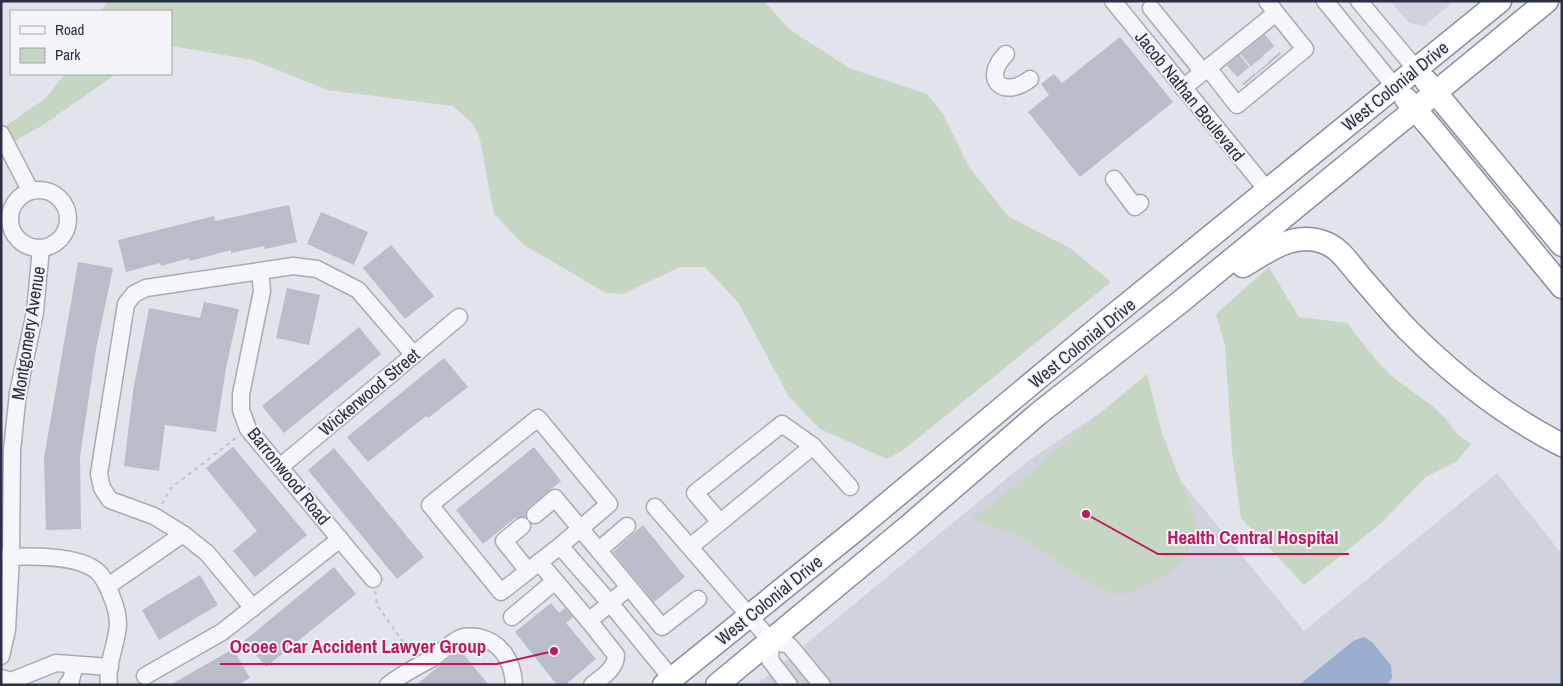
<svg xmlns="http://www.w3.org/2000/svg" width="1563" height="686" font-family="'Archivo Narrow',sans-serif">
<rect width="100%" height="100%" fill="#e2e4eb"/>
<g fill="#d0d3dd">
<path d="M1390,1H1454L1424,26L1409,23Z"/>
<path d="M1116,402L1304,631L1497,473L1562,554V685H756L1028,461Z"/>
</g>
<g fill="#c5d6c3">
<path d="M108,1H764L789,29L849,68L927,94L943,114L969,167L1008,216L1070,248L1111,282L902,451L887,459L820,429L789,397L738,302L705,267H680L623,294L606,293L524,245L494,214L480,139L473,124L453,106L328,90L253,60L171,46V11H101Z"/>
<path d="M65,74H116L43,125L1,149V129L45,99Z"/>
<path d="M1269,267L1299,317L1347,323L1376,360L1394,378L1431,405L1446,419L1457,434L1471,444L1457,461L1426,477L1380,524L1304,585L1241,518L1232,451L1225,345L1216,314Z"/>
<path d="M1147,374L1162,433L1199,529L1181,563L1164,576L1134,591L1116,595L1080,577L1023,538L970,518L993,503Z"/>
</g>
<path fill="#9badcd" d="M1364,637L1372,642L1391,665L1392,678L1387,685H1299L1353,641Z"/>
<g fill="#b9bdc9">
<path d="M1120,37L1173,102L1080,177L1028,112L1049,95L1041,84L1054,74L1062,83Z"/>
<path d="M289,205L297,242L265,249L264,246L231,253V250L190,261L189,258L161,266L160,263L126,272L118,240L214,216L215,221Z"/>
<path d="M321,212L368,232L354,265L307,244Z"/>
<path d="M391,245L434,296L405,319L363,268Z"/>
<path d="M78,262L113,268L96,349L80,457L81,529L46,530L44,458Z"/>
<path d="M287,288L320,295L309,345L276,338Z"/>
<path d="M204,302L239,309L226,368L216,432L165,425L159,471L124,466L133,391L149,308L200,318Z"/>
<path d="M359,327L381,354L284,433L262,406Z"/>
<path d="M444,358L468,387L428,418L426,416L368,462L347,437Z"/>
<path d="M233,447L307,535L255,577L233,551L257,531L206,468Z"/>
<path d="M534,447L561,481L529,507L526,511L525,517L515,518L483,544L456,510Z"/>
<path d="M334,448L424,557L397,579L308,470Z"/>
<path d="M643,525L685,577L654,602L613,552Z"/>
<path d="M334,567L356,594L266,667L244,641Z"/>
<path d="M200,575L218,605L159,640L142,610Z"/>
<path d="M551,603L559,613L565,608L573,617L566,623L596,659L565,685H557L515,632Z"/>
<path d="M233,649L250,678L238,685H170Z"/>
<path d="M460,650L489,685H416L457,651Z"/>
</g>
<g fill="none" stroke-linecap="round" stroke-linejoin="round">
<g stroke="#bdc0ca" stroke-width="16" stroke-dasharray="16 8" stroke-linecap="butt">
<path d="M1258,39L1275,59"/>
<path d="M1247,49L1263,69"/>
<path d="M1233,60L1250,80"/>
</g>
<defs>
<g id="minor">
<path d="M1113,1L1267,190"/>
<path d="M1325,1L1395,87"/>
<path d="M1359,1L1416,69"/>
<path d="M1151,8L1203,72"/>
<path d="M1006,54C981,79 1003,100 1030,79"/>
<path d="M1208,68L1237,105L1305,49L1276,13"/>
<path d="M1183,88L1276,13L1267,1"/>
<path d="M1,134L30,190"/>
<path d="M1114,179L1135,207L1140,203"/>
<circle cx="39" cy="219" r="29"/>
<path d="M260,271L262,291L241,394V410L248,429L373,579"/>
<path d="M280,467L459,317"/>
<path d="M655,507L771,641L789,645L822,685"/>
<path d="M535,515L555,498L629,587L589,621L616,655C616,669 602,677 592,685"/>
<path d="M720,522L695,493L782,424L813,446L850,487"/>
<path d="M522,526L504,541L528,571"/>
<path d="M560,546L609,504L538,418L430,505L501,592L560,546L610,603L672,679"/>
<path d="M690,547L813,446"/>
<path d="M599,550L627,526"/>
<path d="M1,557C26,556 79,554 98,572C104,578 108,587 111,595C115,604 118,615 118,625C117,644 106,664 109,685"/>
<path d="M539,562L589,621"/>
<path d="M108,586L183,534"/>
<path d="M629,587L662,627L698,599"/>
<path d="M253,608L207,553L183,534L154,516L110,500L102,488L99,474L126,304L134,294L146,288L293,266L317,269L358,290L414,355"/>
<path d="M512,617L555,581"/>
<path d="M771,641L770,660L789,685"/>
<path d="M1,656L7,630L11,556L12,450L18,393L35,312L41,248"/>
<path d="M145,676L222,632L340,539"/>
<path d="M1,678L11,681L56,663L110,667"/>
<path d="M67,685L71,680L75,665"/>
<path d="M388,685C402,674 416,667 431,659C441,653 451,641 463,637C467,636 474,637 478,637C502,642 513,662 514,685"/>
</g>
<g id="highway">
<path d="M1426,81L1562,245"/>
<path d="M1406,99L1433,130L1562,287"/>
<path d="M1243,266C1267,252 1294,231 1323,242C1339,247 1349,263 1359,275C1376,294 1392,314 1410,332C1455,377 1505,416 1562,445"/>
<path d="M664,685L858,528L1098,328L1500,1"/>
<path d="M717,685L910,525L1038,414L1179,303L1547,1"/>
</g>
</defs>
<use href="#minor" stroke="#a7aab6" stroke-width="19"/>
<use href="#highway" stroke="#888fa3" stroke-width="25"/>
<g stroke="#c0c2ca" stroke-width="2" stroke-dasharray="4 4" stroke-linecap="butt">
<path d="M162,504L171,488L236,438"/>
<path d="M375,591L377,605L411,653"/>
</g>
<use href="#minor" stroke="#f5f6f9" stroke-width="16"/>
<use href="#highway" stroke="#fff" stroke-width="22"/>
</g>
<g text-anchor="middle" dominant-baseline="central" stroke-width="4" stroke-linejoin="round" paint-order="stroke">
<g font-size="18" fill="#292f44" stroke="#f2f4f8">
<text transform="translate(1395 86) rotate(-39)">West Colonial Drive</text>
<text transform="translate(1190 96) rotate(51)">Jacob Nathan Boulevard</text>
<text transform="translate(28 333) rotate(-81)">Montgomery Avenue</text>
<text transform="translate(1082 343) rotate(-39)">West Colonial Drive</text>
<text transform="translate(369 392) rotate(-40)">Wickerwood Street</text>
<text transform="translate(289 476) rotate(51)">Barronwood Road</text>
<text transform="translate(769 600) rotate(-39)">West Colonial Drive</text>
</g>
</g>
<path fill="none" stroke="#c2185b" stroke-width="2" d="M1086 514L1158 554H1349M554 651L497 664H220"/>
<g fill="#c2185b" stroke="#f2f4f8" stroke-width="2">
<circle cx="1086" cy="514" r="5"/>
<circle cx="554" cy="651" r="5"/>
</g>
<g font-size="19" text-anchor="middle" font-weight="bold" fill="#c2185b" stroke="#f2f4f8" stroke-width="4" stroke-linejoin="round" paint-order="stroke">
<text x="1253" y="544">Health Central Hospital</text>
<text x="358" y="653">Ocoee Car Accident Lawyer Group</text>
</g>
<rect width="1563" height="686" fill="none" stroke="#292f44" stroke-width="5"/>
<rect x="10" y="10" width="162" height="65" fill="#f2f4f8" stroke="#a2a5b0"/>
<rect x="20" y="26" width="25" height="8" fill="#f5f6f9" stroke="#a2a5b0"/>
<text x="55" y="35" font-size="15" fill="#292f44">Road</text>
<rect x="20" y="48" width="25" height="15" fill="#c5d6c3" stroke="#a2a5b0"/>
<text x="55" y="60" font-size="15" fill="#292f44">Park</text>
</svg>
